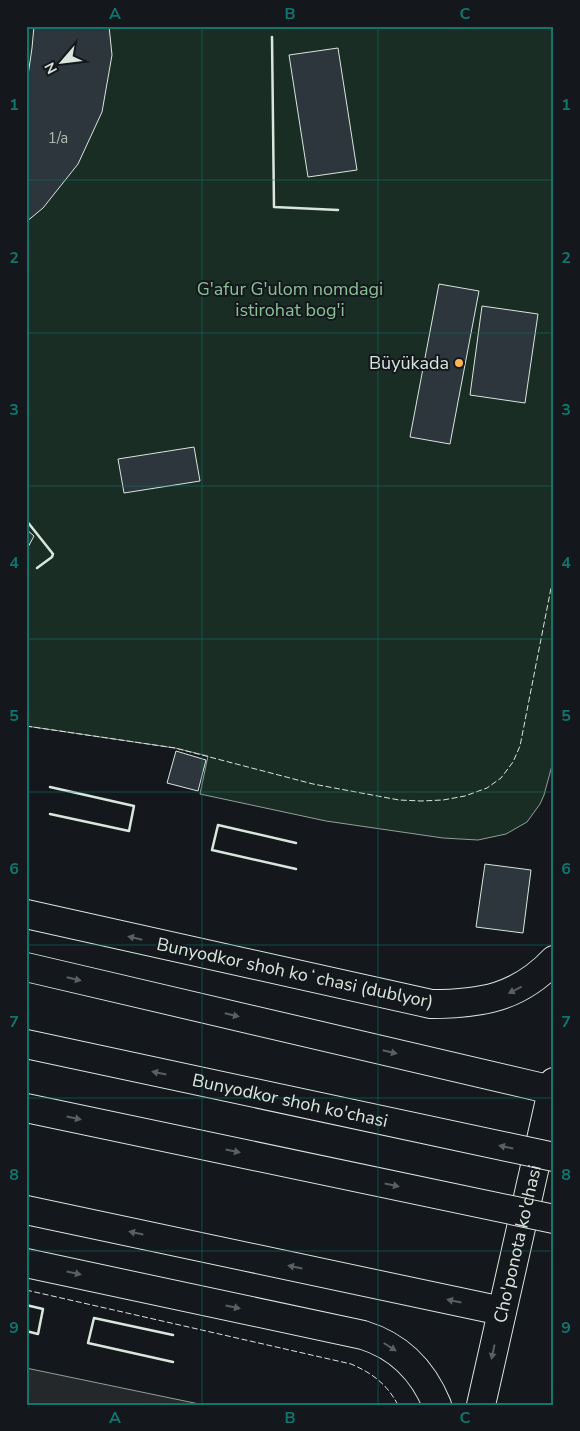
<svg xmlns="http://www.w3.org/2000/svg" width="580" height="1431" font-family="'Nunito Sans',sans-serif">
<rect width="100%" height="100%" fill="#14181c"/>
<path fill="#1a2d24" stroke="#939e99" d="M26,26H554V758L544,795L540,804L527,822L506,834L478,840L443,838L326,821L200,794L208,756L175,748L26,726Z"/>
<path fill="#24282b" stroke="#939e99" d="M26,1368L204,1405H26Z"/>
<g fill="#2c363c" stroke="#d8e6dc">
<path d="M34,26H109L112,55L102,112L78,164L43,208L26,222V89L32,48Z"/>
<path d="M338,48L357,170L308,177L289,55Z"/>
<path d="M439,284L479,291L450,444L410,437Z"/>
<path d="M482,306L538,314L525,403L470,395Z"/>
<path d="M194,447L200,481L124,493L118,459Z"/>
<path d="M26,529L34,536L26,551Z"/>
<path d="M176,751L206,760L198,791L167,783Z"/>
<path d="M485,864L531,870L523,933L476,927Z"/>
</g>
<g fill="none" stroke-linecap="round" stroke-linejoin="round">
<defs>
<g id="tertiary">
<path d="M26,914L431,1004C481,1004 518,998 554,960"/>
<path d="M26,1263L363,1335C399,1346 423,1371 437,1405"/>
</g>
<g id="secondary">
<path id="s1" d="M481,1405L554,1082"/>
</g>
<g id="primary">
<path d="M26,967L552,1090"/>
<path d="M26,1210L502,1311"/>
</g>
</defs>
<use href="#tertiary" stroke="#d8e6dc" stroke-width="30"/>
<use href="#secondary" stroke="#d8e6dc" stroke-width="30"/>
<use href="#primary" stroke="#d8e6dc" stroke-width="30"/>
<use href="#tertiary" stroke="#14181c" stroke-width="28"/>
<use href="#secondary" stroke="#14181c" stroke-width="28"/>
<use href="#primary" stroke="#14181c" stroke-width="28"/>
<defs>
<g id="primary-bridge">
<path id="s2" d="M26,1044L554,1157"/>
<path d="M26,1108L554,1219"/>
</g>
</defs>
<use href="#primary-bridge" stroke="#d8e6dc" stroke-width="30" stroke-linecap="butt"/>
<use href="#primary-bridge" stroke="#14181c" stroke-width="28"/>
<g stroke="#d8e6dc" stroke-width="1" stroke-dasharray="6 2.5" stroke-linecap="butt">
<path d="M26,726L175,748L313,784L399,800L421,801L443,800L465,796L487,788L501,778L513,762L520,746L554,573"/>
<path d="M26,1290L351,1364C372,1373 387,1384 398,1405"/>
</g>
<g stroke="#d8e6dc" stroke-width="2.5">
<path d="M272,37L274,207L338,210"/>
<path d="M26,520L53,554L52,557L37,568"/>
<path d="M50,787L134,806L129,831L50,814"/>
<path d="M296,843L218,825L212,850L296,869"/>
<path d="M26,1305L43,1309L38,1334L26,1331"/>
<path d="M173,1335L94,1318L88,1343L173,1362"/>
</g>
</g>
<defs><path id="oneway-solid" d="M-6-.8H1V-3.2L6.5 0L1 3.2V.8H-6Z" transform="scale(1.25)"/></defs>
<g fill="#59605f">
<use href="#oneway-solid" transform="translate(135 938) rotate(-167)"/>
<use href="#oneway-solid" transform="translate(74 979) rotate(13)"/>
<use href="#oneway-solid" transform="translate(515 990) rotate(153)"/>
<use href="#oneway-solid" transform="translate(232 1015) rotate(13)"/>
<use href="#oneway-solid" transform="translate(390 1052) rotate(13)"/>
<use href="#oneway-solid" transform="translate(159 1073) rotate(-168)"/>
<use href="#oneway-solid" transform="translate(74 1118) rotate(12)"/>
<use href="#oneway-solid" transform="translate(506 1147) rotate(-168)"/>
<use href="#oneway-solid" transform="translate(233 1151) rotate(12)"/>
<use href="#oneway-solid" transform="translate(392 1185) rotate(12)"/>
<use href="#oneway-solid" transform="translate(136 1233) rotate(-168)"/>
<use href="#oneway-solid" transform="translate(295 1267) rotate(-168)"/>
<use href="#oneway-solid" transform="translate(74 1273) rotate(12)"/>
<use href="#oneway-solid" transform="translate(454 1301) rotate(-168)"/>
<use href="#oneway-solid" transform="translate(233 1307) rotate(12)"/>
<use href="#oneway-solid" transform="translate(390 1347) rotate(32)"/>
<use href="#oneway-solid" transform="translate(493 1352) rotate(102)"/>
</g>
<path fill="none" stroke="#0f766e" stroke-width="1" stroke-opacity="0.55" d="M202,26V1405M378,26V1405M26,180H554M26,333H554M26,486H554M26,639H554M26,792H554M26,945H554M26,1098H554M26,1251H554"/>
<circle fill="#ffb74d" stroke="#14181c" stroke-width="2" cx="459" cy="363" r="5"/>
<g text-anchor="middle" dominant-baseline="central" stroke-width="4" stroke-linejoin="round" paint-order="stroke">
<g font-size="15" fill="#adbab4">
<text x="58" y="138">1/a</text>
</g>
<g font-size="18" fill="#8ac095" stroke="#14181c">
<text x="290" y="289">G'afur G'ulom nomdagi<tspan x="290" dy="21">istirohat bog'i</tspan></text>
</g>
<g font-size="18" fill="#d8e6dc" stroke="#14181c" text-anchor="end">
<text x="449" y="363">Büyükada</text>
</g>
<g font-size="18" fill="#d8e6dc" stroke="#14181c">
<text transform="translate(295 973) rotate(12)">Bunyodkor shoh koʻchasi (dublyor)</text>
<text stroke="none"><textPath href="#s2" startOffset="270">Bunyodkor shoh ko'chasi</textPath></text>
<text stroke="none"><textPath href="#s1" startOffset="165">Cho'ponota ko'chasi</textPath></text>
</g>
</g>
<rect width="580" height="1431" fill="none" stroke="#14181c" stroke-width="55"/>
<g transform="translate(62 62) rotate(242)" stroke="#14181c" stroke-width="4" paint-order="stroke">
<path d="M0-4L9 19L0 12L-9 19Z" fill="#d8e6dc"/>
<text y="-8" font-size="14" font-weight="bold" text-anchor="middle" fill="#d8e6dc">N</text>
</g>
<rect x="28" y="28" width="524" height="1376" fill="none" stroke="#0f766e" stroke-width="2"/>
<g font-size="16" text-anchor="middle" font-weight="bold" fill="#0f766e">
<text x="115" y="19">A</text>
<text x="290" y="19">B</text>
<text x="465" y="19">C</text>
<text x="14" y="110">1</text>
<text x="566" y="110">1</text>
<text x="14" y="263">2</text>
<text x="566" y="263">2</text>
<text x="14" y="415">3</text>
<text x="566" y="415">3</text>
<text x="14" y="568">4</text>
<text x="566" y="568">4</text>
<text x="14" y="721">5</text>
<text x="566" y="721">5</text>
<text x="14" y="874">6</text>
<text x="566" y="874">6</text>
<text x="14" y="1027">7</text>
<text x="566" y="1027">7</text>
<text x="14" y="1180">8</text>
<text x="566" y="1180">8</text>
<text x="14" y="1333">9</text>
<text x="566" y="1333">9</text>
<text x="115" y="1423">A</text>
<text x="290" y="1423">B</text>
<text x="465" y="1423">C</text>
</g>
</svg>
